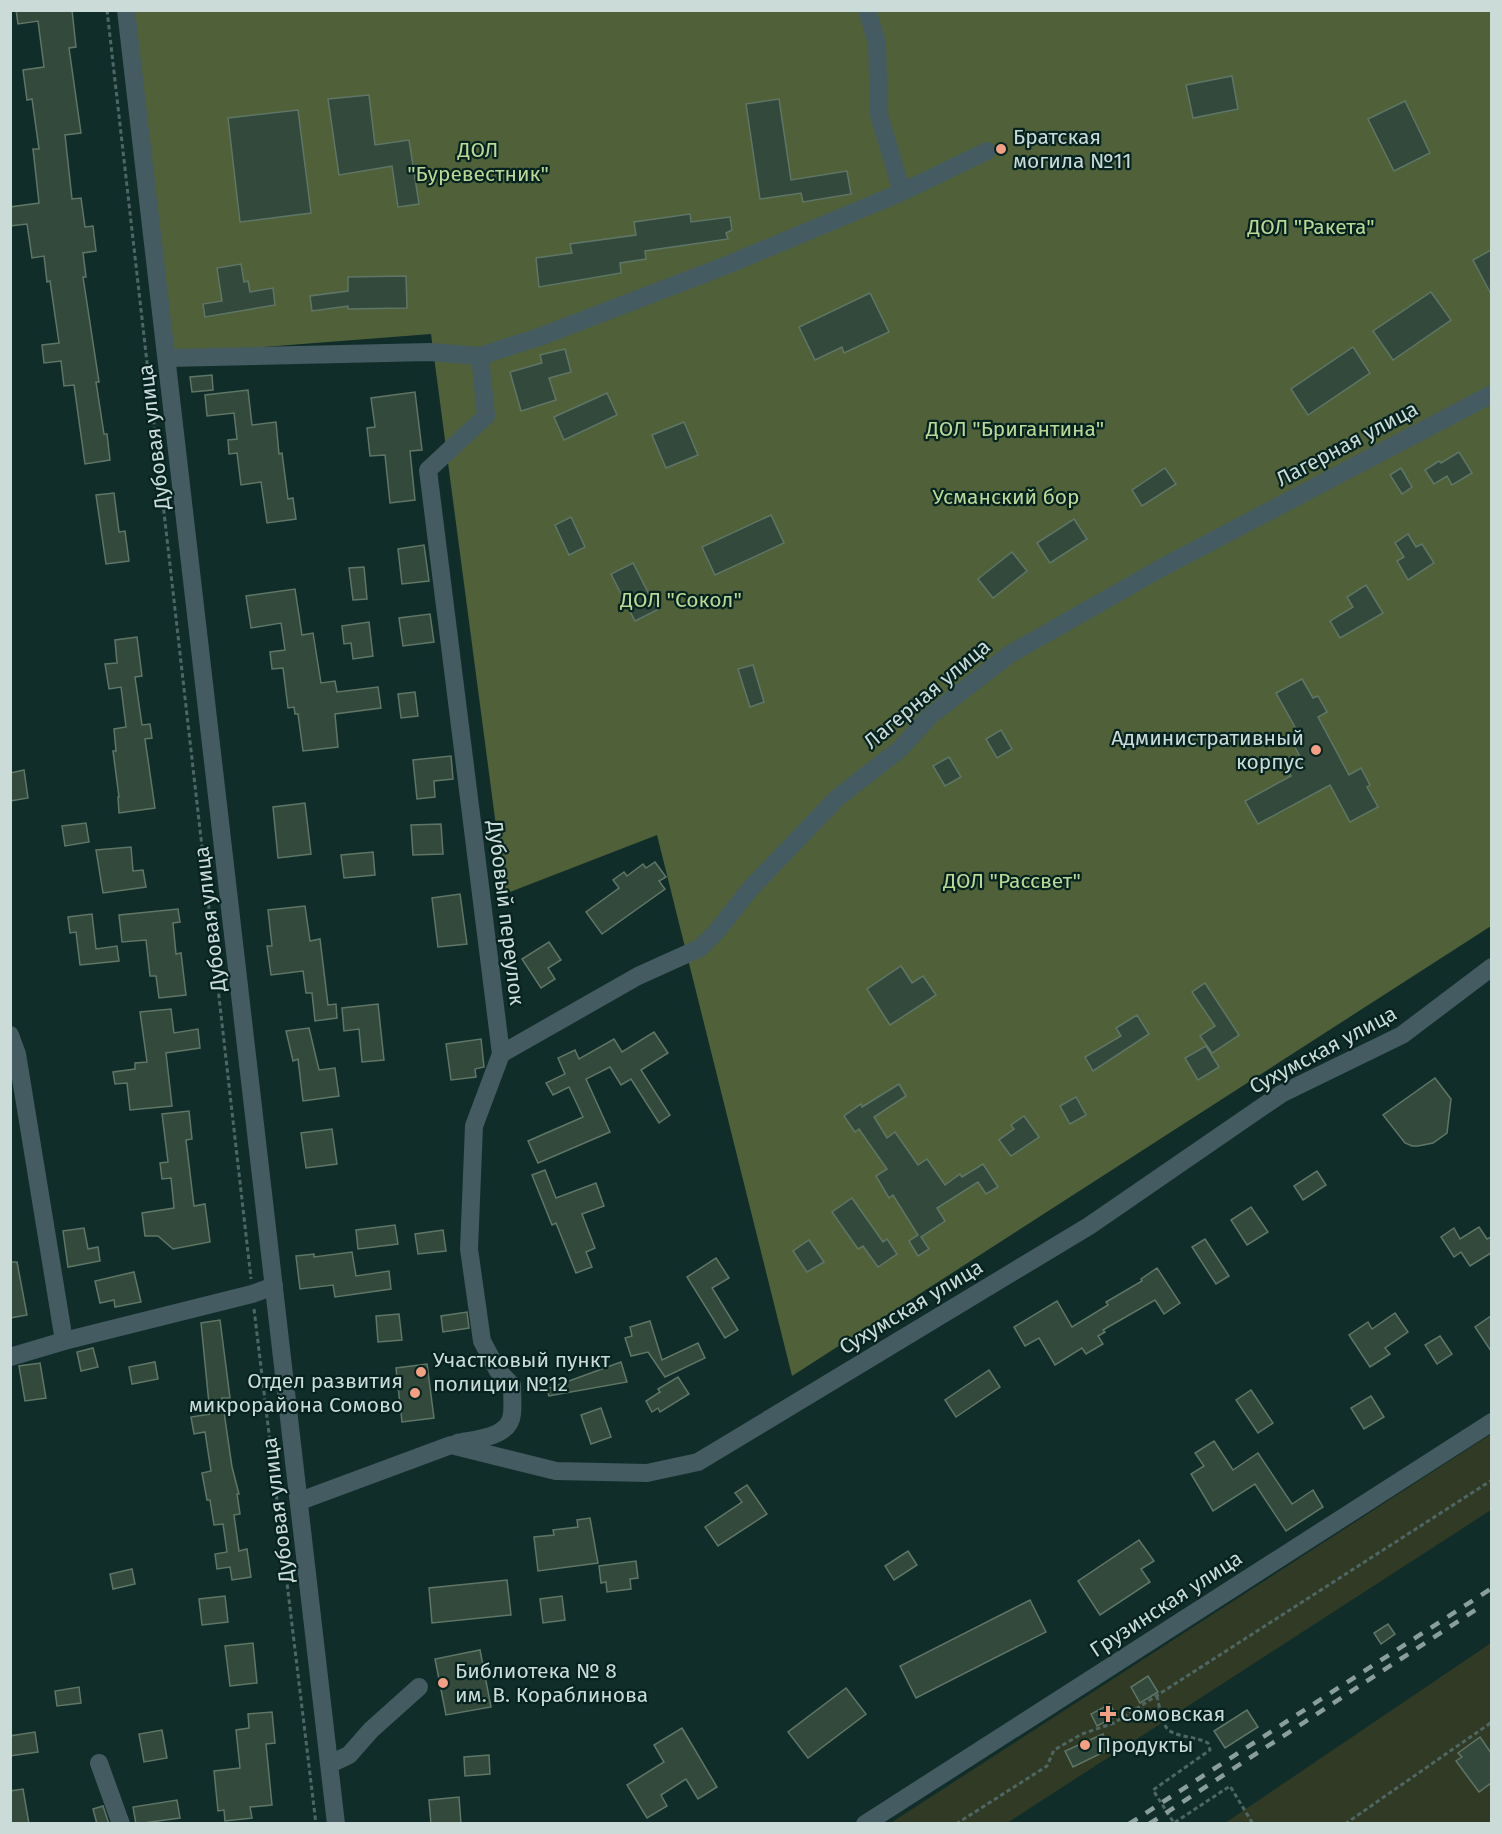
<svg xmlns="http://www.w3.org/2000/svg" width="1502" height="1834" font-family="'Fira Sans',sans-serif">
<rect width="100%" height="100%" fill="#102d2a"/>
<g fill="#313a25">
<path d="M1491,1434V1510L1007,1823L889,1824Z"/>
<path d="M1491,1643V1823H1225Z"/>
</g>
<path fill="#50613a" d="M133,11H1491V926L792,1376L657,835L505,894L431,334L173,354Z"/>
<g fill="#33493b" stroke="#5f7667" stroke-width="1.5">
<path d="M16,10H72L76,47L69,48L81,133L65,135L72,199L81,198L85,227L93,226L96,251L83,253L86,277H83L99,382H96L104,434H107L110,460L85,464L74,385L64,386L61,361L44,363L42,345L59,343L50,281L47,282L44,256L32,258L27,224L10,226V207L39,203L33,149H39L32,99L27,100L23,70L44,67L38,21L18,24Z"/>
<path d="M1232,76L1238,109L1193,118L1186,85Z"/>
<path d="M369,95L375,145L409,140L419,204L398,207L392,166L339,175L328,99Z"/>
<path d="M779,99L791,180L847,171L851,194L803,202L801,193L760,199L746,104Z"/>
<path d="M1405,101L1430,153L1394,171L1368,119Z"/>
<path d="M298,110L311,213L240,222L228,118Z"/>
<path d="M690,214L691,222L730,217L732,230L726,233L728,239L645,251L646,259L620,263L621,273L539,287L536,258L572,253L570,244L636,235L634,222Z"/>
<path d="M1491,250V294L1473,260Z"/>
<path d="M241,264L244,282L248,281L250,292L273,288L275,305L205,317L203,304L222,301L217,268Z"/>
<path d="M406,276L407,308L348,309V306L312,311L310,296L348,291V277Z"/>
<path d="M1431,292L1451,320L1393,360L1373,331Z"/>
<path d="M870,293L889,332L844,353L842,347L815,360L799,327Z"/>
<path d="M1353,347L1370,373L1308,415L1291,389Z"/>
<path d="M565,349L571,372L549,378L556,400L521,411L510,372L542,363L540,355Z"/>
<path d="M212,375L213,390L192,392L190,377Z"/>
<path d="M248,390L252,425L276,422L279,454L282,453L288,499L293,498L296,519L267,523L261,482L241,485L237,453L229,454L228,440L237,439L234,413L207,416L205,395Z"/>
<path d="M415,392L422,450L410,451L415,500L390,503L385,455L370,456L367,428L375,427L371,398Z"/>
<path d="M607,393L617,415L564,440L554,417Z"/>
<path d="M684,422L698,455L666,468L652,435Z"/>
<path d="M1459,452L1472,473L1452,485L1447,476L1434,484L1425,470L1439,461L1441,463Z"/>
<path d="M1165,468L1176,484L1142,506L1132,490Z"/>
<path d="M1401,468L1412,487L1402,494L1390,475Z"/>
<path d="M114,493L119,532L125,531L129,561L106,564L96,495Z"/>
<path d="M771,515L784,543L715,575L702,547Z"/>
<path d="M571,517L585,547L569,555L555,525Z"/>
<path d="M1074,519L1087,539L1050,563L1037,543Z"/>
<path d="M1408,534L1416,547L1422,544L1434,563L1408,580L1397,561L1404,557L1395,543Z"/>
<path d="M424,545L429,581L402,584L398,549Z"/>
<path d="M1012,552L1027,571L993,598L978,579Z"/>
<path d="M633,563L657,610L635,621L611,574Z"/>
<path d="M364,567L367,599L353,600L349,568Z"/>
<path d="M1366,585L1383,613L1340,638L1330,621L1353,607L1347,597Z"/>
<path d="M295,589L302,635L313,633L321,683L335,681L337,692L378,687L381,708L335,714L338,747L303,751L298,714H295L294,707L288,708L283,668L272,669L270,652L285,650L281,623L251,628L246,596Z"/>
<path d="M430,614L434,642L403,646L399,618Z"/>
<path d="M369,622L373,656L353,659L351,643L344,644L342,626Z"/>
<path d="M137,637L142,676L135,677L142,725L150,724L152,738L145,739L155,808L119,813L118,797H119L113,751H116L114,729L126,727L121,687L109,689L105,664L117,663L115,640Z"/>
<path d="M753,665L764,702L750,707L738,669Z"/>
<path d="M1302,679L1313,698L1318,696L1327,712L1318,717L1349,775L1361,768L1370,785L1367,787L1378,807L1350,822L1330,785L1258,824L1245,801L1291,776L1287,768L1302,760L1291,740L1300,736L1276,693Z"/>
<path d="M415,692L418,716L401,718L398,694Z"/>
<path d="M1001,730L1012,749L997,758L986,739Z"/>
<path d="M451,756L453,779L434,781L435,797L417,799L413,760Z"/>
<path d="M949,757L961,777L945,786L933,766Z"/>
<path d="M24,770L28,798L10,801V773Z"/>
<path d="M305,803L311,854L278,858L273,807Z"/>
<path d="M86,823L89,842L65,846L62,826Z"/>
<path d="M441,824L443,854L413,855L411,825Z"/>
<path d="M131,847L133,871L143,870L146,887L103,893L96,850Z"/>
<path d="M373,852L375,875L344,878L341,855Z"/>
<path d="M655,862L666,877L659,881L665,889L602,934L586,912L619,888L613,880L624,872L627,876L643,864L646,868Z"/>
<path d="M460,894L467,944L438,947L432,898Z"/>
<path d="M305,906L310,941L320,939L328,1005L336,1004L337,1018L315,1021L312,993H306L303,971L271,975L267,946H272L268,910Z"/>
<path d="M178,909L180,922L173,923L176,954L181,953L186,995L159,998L156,976H150L146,940L122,942L119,915Z"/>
<path d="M92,914L96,949L117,946L119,961L80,965L76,932L70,933L68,917Z"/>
<path d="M549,942L561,960L548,968L555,979L541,988L522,959Z"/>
<path d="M901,966L912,983L923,976L936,995L890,1025L867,989Z"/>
<path d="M1205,983L1239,1035L1212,1053L1200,1036L1215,1026L1192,992Z"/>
<path d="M378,1004L384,1060L362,1062L359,1029L344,1031L342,1008Z"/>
<path d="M171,1009L174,1033L198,1029L200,1048L166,1053L172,1106L130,1110L127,1083L115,1084L113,1072L135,1069V1063L147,1062L140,1012Z"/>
<path d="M1137,1015L1149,1034L1093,1071L1085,1057L1121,1036L1116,1028Z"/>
<path d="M309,1028L319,1070L335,1068L339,1096L303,1101L298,1059L293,1061L286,1031Z"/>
<path d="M654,1032L668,1053L641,1070L670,1115L659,1123L631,1079L621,1085L610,1067L586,1079L610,1132L538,1163L528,1141L583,1117L569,1087L553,1095L546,1083L565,1074L558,1058L575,1050L579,1059L614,1039L622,1052Z"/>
<path d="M481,1039L484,1067L475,1069L476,1077L451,1080L446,1044Z"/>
<path d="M1206,1046L1219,1067L1198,1080L1185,1058Z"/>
<path d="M1435,1078L1451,1099L1447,1133L1433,1143L1418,1146H1412L1405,1143L1383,1115Z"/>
<path d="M899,1084L906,1096L874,1117L887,1138L895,1132L918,1165L927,1159L945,1185L960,1174L962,1177L983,1164L998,1187L986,1194L978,1182L937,1208L945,1221L921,1237L929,1249L918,1256L909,1241L918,1235L893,1195L889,1198L876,1176L887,1169L859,1129L855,1132L844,1116L861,1104L862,1107Z"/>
<path d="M1076,1097L1086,1115L1070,1124L1060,1106Z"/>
<path d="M189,1111L192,1139L186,1140L194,1206L205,1204L210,1242L173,1249L158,1236H145L142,1213L174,1208L171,1178L162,1179L160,1163L168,1162L162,1114Z"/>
<path d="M1024,1116L1039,1137L1011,1156L999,1140L1014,1129L1011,1125Z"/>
<path d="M332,1129L337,1164L306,1168L301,1133Z"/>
<path d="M545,1170L556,1198L596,1183L604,1206L582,1214L595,1248L586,1252L592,1267L576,1273L556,1223L552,1225L532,1175Z"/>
<path d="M1317,1171L1326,1185L1303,1200L1294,1186Z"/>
<path d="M852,1198L883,1242L887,1239L897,1254L878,1267L863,1246L858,1249L832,1212Z"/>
<path d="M1251,1207L1268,1232L1247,1245L1231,1220Z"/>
<path d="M395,1225L398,1244L358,1249L356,1230Z"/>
<path d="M1479,1227L1487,1239L1491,1237V1253L1470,1266L1461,1252L1454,1257L1441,1237L1454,1228L1460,1239Z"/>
<path d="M84,1228L88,1249L98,1247L100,1261L68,1267L63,1231Z"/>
<path d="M443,1230L446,1251L418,1254L415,1234Z"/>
<path d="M1205,1239L1229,1276L1216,1284L1192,1247Z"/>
<path d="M809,1240L824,1262L807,1272L793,1251Z"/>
<path d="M352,1252L356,1276L389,1271L391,1289L335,1297L333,1285L300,1289L296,1256L314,1254V1257Z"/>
<path d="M716,1258L729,1278L712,1288L738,1330L725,1338L687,1277Z"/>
<path d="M10,1262H17L27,1315L10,1318Z"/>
<path d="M1157,1268L1180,1303L1164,1314L1155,1300L1103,1330L1105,1332L1098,1336L1103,1344L1086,1354L1082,1348L1055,1365L1039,1338L1025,1346L1014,1327L1057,1301L1072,1327L1108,1305L1106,1302L1142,1281L1141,1279Z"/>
<path d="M134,1272L141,1302L115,1307L114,1300L100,1303L95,1281Z"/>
<path d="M467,1312L469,1328L443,1332L441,1316Z"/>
<path d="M1395,1313L1408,1332L1385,1348L1390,1354L1370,1367L1349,1335L1368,1322L1372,1329Z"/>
<path d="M399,1314L402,1340L378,1342L376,1316Z"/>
<path d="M1491,1316V1351L1475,1327Z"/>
<path d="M220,1320L230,1398H222L232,1467L239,1494H237L240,1514L234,1515L239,1551L247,1549L251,1577L232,1580L230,1567L217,1569L215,1554L227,1552L223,1524L214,1525L210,1500H207L202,1473L211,1471L205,1432L194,1434L191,1417L210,1414L201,1323Z"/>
<path d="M650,1321L662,1360L698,1343L705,1358L665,1377L648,1352L631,1356L625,1338L632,1336L630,1327Z"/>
<path d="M1440,1336L1452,1354L1437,1364L1425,1345Z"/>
<path d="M93,1348L98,1367L81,1371L77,1352Z"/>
<path d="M155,1362L158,1379L132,1384L129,1367Z"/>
<path d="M621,1362L627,1382L549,1396L547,1389Z"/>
<path d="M40,1363L46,1398L25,1401L19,1366Z"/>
<path d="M427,1364L434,1418L402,1422L396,1368Z"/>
<path d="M989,1370L1000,1387L956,1417L945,1400Z"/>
<path d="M678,1377L689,1394L660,1412L658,1408L652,1412L646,1401L660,1392L658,1389Z"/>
<path d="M1251,1390L1273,1423L1258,1433L1236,1400Z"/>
<path d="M1371,1396L1384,1417L1364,1429L1351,1408Z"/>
<path d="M601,1408L611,1437L591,1444L581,1415Z"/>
<path d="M1214,1441L1233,1470L1258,1453L1292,1504L1313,1490L1323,1507L1286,1531L1255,1484L1213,1511L1191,1474L1204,1466L1195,1453Z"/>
<path d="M747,1485L767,1514L718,1546L705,1527L742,1502L735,1493Z"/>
<path d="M590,1518L598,1563L538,1571L534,1537L554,1535L553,1530L578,1527L577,1520Z"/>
<path d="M1139,1540L1154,1561L1141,1569L1150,1582L1100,1615L1078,1581Z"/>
<path d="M908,1551L917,1565L894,1580L885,1566Z"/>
<path d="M636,1561L638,1578L630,1579L631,1589L607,1592L606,1582L601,1583L599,1566Z"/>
<path d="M132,1569L135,1584L113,1589L110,1574Z"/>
<path d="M507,1580L511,1615L432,1623L429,1588Z"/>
<path d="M225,1596L228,1622L202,1625L199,1599Z"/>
<path d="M562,1596L565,1620L543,1623L540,1599Z"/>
<path d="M1030,1600L1046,1632L916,1698L900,1666Z"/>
<path d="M1388,1624L1395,1634L1381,1644L1374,1633Z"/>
<path d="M253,1643L257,1683L230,1686L225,1646Z"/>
<path d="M480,1650L491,1707L446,1715L435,1659Z"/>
<path d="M1148,1676L1158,1692L1140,1703L1131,1687Z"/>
<path d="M79,1687L81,1703L57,1706L55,1691Z"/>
<path d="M846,1688L866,1714L808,1758L788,1732Z"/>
<path d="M1110,1704L1116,1716L1097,1726L1091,1714Z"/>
<path d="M1247,1710L1258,1727L1225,1748L1214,1731Z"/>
<path d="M272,1712L275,1743L266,1744L272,1805L250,1807L252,1818L225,1821L224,1810L218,1811L214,1771L240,1768L236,1730L249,1728L248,1714Z"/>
<path d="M682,1728L717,1787L698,1799L686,1779L661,1795L667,1806L647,1818L627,1785L664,1762L654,1745Z"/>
<path d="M162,1730L167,1758L144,1762L139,1734Z"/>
<path d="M35,1732L38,1752L10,1756V1736Z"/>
<path d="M1103,1734L1110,1749L1073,1767L1065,1751Z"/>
<path d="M1480,1737L1491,1753V1783L1479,1792L1456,1761L1462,1757L1458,1753Z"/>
<path d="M489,1755L490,1774L465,1776L464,1757Z"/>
<path d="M23,1789L29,1824H10V1791Z"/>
<path d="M459,1797L461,1824H431L429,1800Z"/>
<path d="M177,1800L180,1818L136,1824L133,1807Z"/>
<path d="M103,1806L109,1824H97L93,1809Z"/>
</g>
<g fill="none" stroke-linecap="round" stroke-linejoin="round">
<g stroke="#4e6764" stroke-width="3" stroke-dasharray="4.5 3" stroke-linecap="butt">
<path d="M107,10L251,1279"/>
<path d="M254,1309L316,1824"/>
<path d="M1157,1696C1159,1705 1161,1716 1165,1725C1170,1738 1194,1735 1208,1743L1210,1750L1153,1790L1174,1823L1230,1786L1253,1824"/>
<path d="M956,1824L1047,1766L1054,1750L1082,1734L1114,1723L1492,1480"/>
<path d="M1345,1824L1492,1722"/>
</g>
<g stroke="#445b61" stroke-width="18">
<path d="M126,10L336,1824"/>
<path d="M867,10L877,43L879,115L902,192"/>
<path d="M167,358L430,352L480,356L542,336L727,265L902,192L987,151"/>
<path d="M10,1035L17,1054L64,1341"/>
<path d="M501,1054L638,976L700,948L717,931L750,889L837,798L900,749L930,716L1010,654L1163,567L1492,394"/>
<path d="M10,1357L64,1341L252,1294L274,1286"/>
<path d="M457,1443C475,1439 510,1438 512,1414C513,1405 512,1394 512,1385L498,1371L482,1341L469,1249L474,1126L501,1054L428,470L486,416L480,356"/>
<path d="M300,1501L451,1445L556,1471L647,1473L698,1462L1089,1226L1281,1094L1402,1035L1492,967"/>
<path d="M99,1763L121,1824"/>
<path d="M330,1764L349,1755L371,1730L419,1687"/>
<path d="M865,1824L1492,1422"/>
</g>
<g stroke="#8a9e9b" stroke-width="4.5" stroke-dasharray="10 10" stroke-linecap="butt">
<path d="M1129,1824L1492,1588"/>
<path d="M1149,1824L1483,1605"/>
</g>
</g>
<g fill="#f39f83" stroke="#062320" stroke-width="2">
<circle cx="1001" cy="149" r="6"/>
<circle cx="1316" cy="750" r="6"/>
<circle cx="421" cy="1372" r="6"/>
<circle cx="415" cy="1393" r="6"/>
<circle cx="443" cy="1683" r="6"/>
<path d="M1105 1705h6v6h6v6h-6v6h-6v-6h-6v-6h6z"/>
<circle cx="1085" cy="1745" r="6"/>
</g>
<g text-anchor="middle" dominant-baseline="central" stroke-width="4.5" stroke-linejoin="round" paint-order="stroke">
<g font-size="21" fill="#cbdbd8" stroke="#062320" text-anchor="start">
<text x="1013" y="137">Братская<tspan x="1013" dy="24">могила №11</tspan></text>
<text x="1304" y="738" text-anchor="end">Административный<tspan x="1304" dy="24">корпус</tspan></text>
<text x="433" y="1360">Участковый пункт<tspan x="433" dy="24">полиции №12</tspan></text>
<text x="403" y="1381" text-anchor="end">Отдел развития<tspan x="403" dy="24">микрорайона Сомово</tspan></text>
<text x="455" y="1671">Библиотека № 8<tspan x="455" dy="24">им. В. Кораблинова</tspan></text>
<text x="1120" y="1714">Сомовская</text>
<text x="1097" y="1745">Продукты</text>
</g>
<g font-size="21" fill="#bbd896" stroke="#062320">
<text x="478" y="150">ДОЛ<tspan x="478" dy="24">"Буревестник"</tspan></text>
<text x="1311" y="227">ДОЛ "Ракета"</text>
<text x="1015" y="429">ДОЛ "Бригантина"</text>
<text x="1006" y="497">Усманский бор</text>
<text x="681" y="600">ДОЛ "Сокол"</text>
<text x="1012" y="881">ДОЛ "Рассвет"</text>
</g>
<g font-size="21" fill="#cbdbd8" stroke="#062320">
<text transform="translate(154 437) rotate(-97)">Дубовая улица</text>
<text transform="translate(1347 444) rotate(-28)">Лагерная улица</text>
<text transform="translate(927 694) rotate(-40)">Лагерная улица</text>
<text transform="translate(506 913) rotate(83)">Дубовый переулок</text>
<text transform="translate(210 919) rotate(-97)">Дубовая улица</text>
<text transform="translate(1323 1050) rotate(-28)">Сухумская улица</text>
<text transform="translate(911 1307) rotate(-31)">Сухумская улица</text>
<text transform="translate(278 1510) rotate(-97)">Дубовая улица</text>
<text transform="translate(1166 1604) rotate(-33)">Грузинская улица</text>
</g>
</g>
<rect width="1502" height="1834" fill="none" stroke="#cbdbd8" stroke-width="24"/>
</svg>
